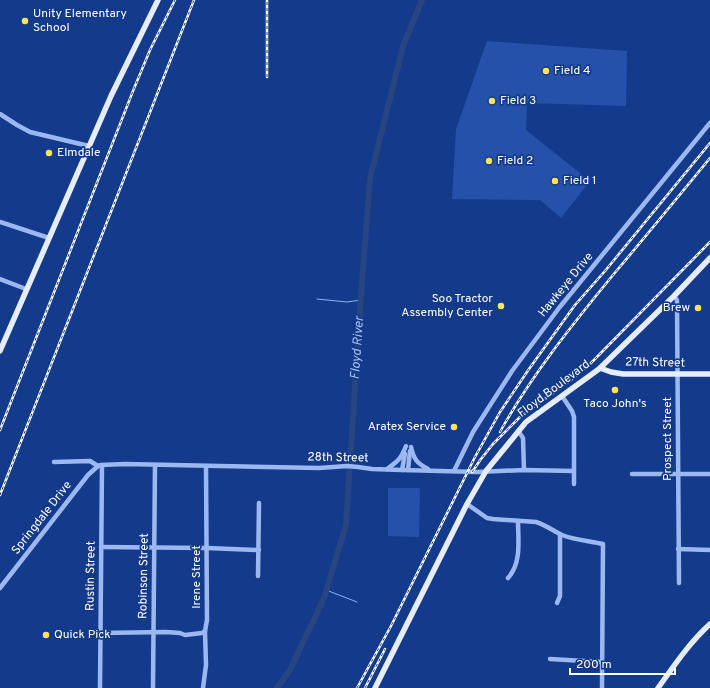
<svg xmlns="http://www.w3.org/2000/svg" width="710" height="688" font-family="Overpass,sans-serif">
<rect width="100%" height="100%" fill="#143a8b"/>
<g fill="#2651aa">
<path d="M487,41L627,51L626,106L527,103L526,130L590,181L561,218L540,200L452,199L456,129Z"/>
<path d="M388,488H420L419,537L388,536Z"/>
</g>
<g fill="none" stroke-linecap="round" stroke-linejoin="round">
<g stroke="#8eb1f3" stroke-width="1">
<path d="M317,299L347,302L361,300"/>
<path d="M326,590L357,602"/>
</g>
<path stroke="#284481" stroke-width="6" d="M277,688L290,670L324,598L346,525L361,296L370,178L403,46L422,0"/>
<g stroke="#9cb8f0" stroke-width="4.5">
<path d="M0,114L17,125L30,132L89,146"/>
<path d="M0,222L49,238"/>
<path d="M0,279L26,289"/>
<path d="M674,296L677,300L679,583"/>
<path d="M562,396L572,411L574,417V484"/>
<path d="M518,431L521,435L523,438L524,470"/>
<path d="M411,447C414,460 417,463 428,469"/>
<path d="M54,462L90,461L98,466"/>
<path d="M387,469C398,461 401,459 406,446"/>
<path d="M402,470L405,454"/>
<path d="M408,470L410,451"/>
<path d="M454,471L473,432L512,371L559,308L710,123"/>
<path d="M632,474H710"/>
<path d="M467,504L487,518L493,519L536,522C546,525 553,531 562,535C575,540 589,541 603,544L602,688"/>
<path d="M101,547L207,548L259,550"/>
<path d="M678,549L710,550"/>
<path d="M258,576L259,503"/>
<path d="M508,578C522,563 518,539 518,521"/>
<path d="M0,588L88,475L98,466L101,465L125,464L319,468L347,466L358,467L372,469L402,470L478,472L524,470L574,471"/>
<path d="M557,603L560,596V534"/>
<path d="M100,633L166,632L180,633L185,635L202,633L205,631"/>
<path d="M550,659L601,662"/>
<path d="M100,688L102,465"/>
<path d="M153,688L155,465"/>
<path d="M203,688L206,665L205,631L207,620L206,466"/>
</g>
<g stroke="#e5ecff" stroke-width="5.5">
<path d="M0,351L111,96L158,0"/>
<path d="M600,368L611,372L623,374H710"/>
<path d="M375,688L467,504L486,471L526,422L599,369L674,296L710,258"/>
<path d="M658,688C674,666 689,643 710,624"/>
</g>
<defs>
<g id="rail">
<path d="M267,77V0"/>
<path d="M0,430L133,91L150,50L175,0"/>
<path d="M500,432C531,376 572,325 613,275C646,236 678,197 710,158"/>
<path d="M472,472L481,459L493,444L520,417L571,380L592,362L710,242"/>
<path d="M0,495L194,0"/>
<path d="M357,688L391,626L475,457L500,412L529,369L575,305L605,271L710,143"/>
<path d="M365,688L385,649"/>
</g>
</defs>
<use href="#rail" stroke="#fff" stroke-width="2.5"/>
<use href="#rail" stroke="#143a8b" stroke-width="1" stroke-dasharray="3" stroke-linecap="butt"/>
</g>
<g fill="#ffe35b" stroke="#143a8b" stroke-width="1.5">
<circle cx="25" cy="21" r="4"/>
<circle cx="546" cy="71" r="4"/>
<circle cx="492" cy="101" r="4"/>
<circle cx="49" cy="153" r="4"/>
<circle cx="489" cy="161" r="4"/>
<circle cx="555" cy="181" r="4"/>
<circle cx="501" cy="306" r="4"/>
<circle cx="698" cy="308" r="4"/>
<circle cx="615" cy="390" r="4"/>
<circle cx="454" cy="427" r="4"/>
<circle cx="46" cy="635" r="4"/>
</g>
<g text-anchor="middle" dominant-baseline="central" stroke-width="3.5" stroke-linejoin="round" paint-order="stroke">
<g font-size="12" fill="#fff" stroke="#143a8b" text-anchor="start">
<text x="33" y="14">Unity Elementary<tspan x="33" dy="14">School</tspan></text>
<text x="554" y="71">Field 4</text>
<text x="500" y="101">Field 3</text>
<text x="57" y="153">Elmdale</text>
<text x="497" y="161">Field 2</text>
<text x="563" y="181">Field 1</text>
<text x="493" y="299" text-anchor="end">Soo Tractor<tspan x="493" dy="14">Assembly Center</tspan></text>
<text x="690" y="308" text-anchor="end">Brew</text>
<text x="615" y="404" text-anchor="middle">Taco John's</text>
<text x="446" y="427" text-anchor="end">Aratex Service</text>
<text x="54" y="635">Quick Pick</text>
</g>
<g font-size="12" fill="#fff" stroke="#143a8b">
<text transform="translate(566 285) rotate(-51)">Hawkeye Drive</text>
<text transform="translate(655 363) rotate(1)">27th Street</text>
<text transform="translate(554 389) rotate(-37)">Floyd Boulevard</text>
<text transform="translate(668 439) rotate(-90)">Prospect Street</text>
<text transform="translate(338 458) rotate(1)">28th Street</text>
<text transform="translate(42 518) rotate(-52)">Springdale Drive</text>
<text transform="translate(91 576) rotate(-89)">Rustin Street</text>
<text transform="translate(144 576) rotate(-89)">Robinson Street</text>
<text transform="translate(197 577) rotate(-90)">Irene Street</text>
</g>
<g font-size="13" font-style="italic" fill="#a8c2f7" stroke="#143a8b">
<text transform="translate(358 348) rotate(-86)">Floyd River</text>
</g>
</g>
<path d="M570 668v6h105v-6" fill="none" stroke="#ffffff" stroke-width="2"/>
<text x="576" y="668" font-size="12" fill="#ffffff" stroke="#143a8b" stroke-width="3" paint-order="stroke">200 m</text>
</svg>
